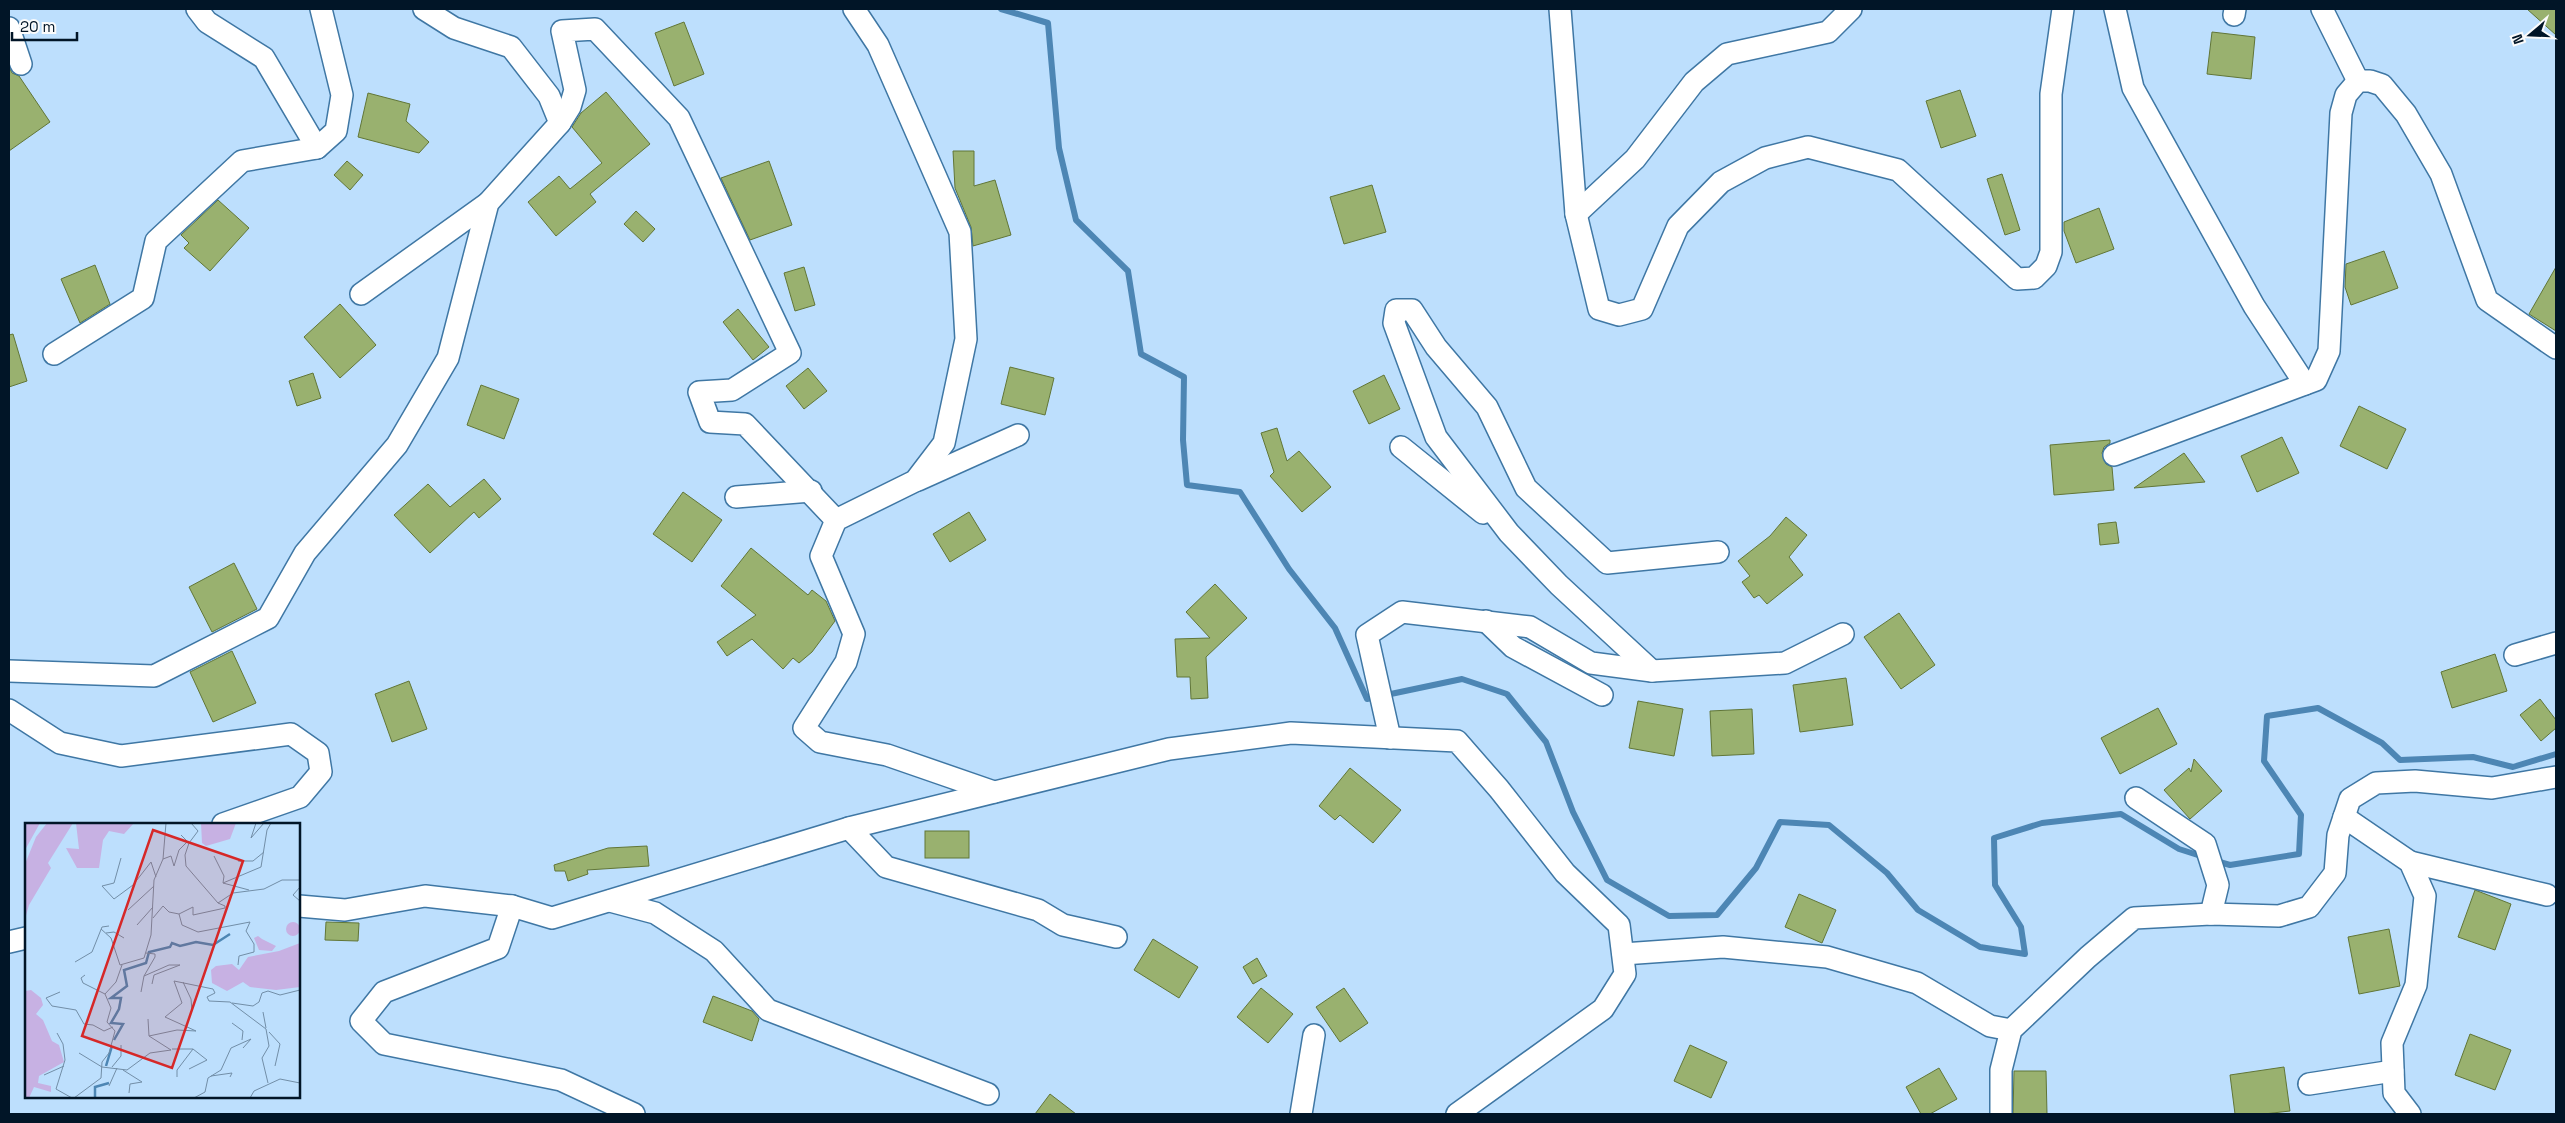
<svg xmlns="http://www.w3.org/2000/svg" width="2565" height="1123" font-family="'Space Grotesk',sans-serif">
<rect width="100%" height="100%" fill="#bddffd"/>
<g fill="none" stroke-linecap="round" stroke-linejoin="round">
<g stroke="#4d86b4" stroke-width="6">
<path d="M1001,9L1048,23L1059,148L1076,220L1128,271L1141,354L1184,377L1183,440L1187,485L1240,492L1289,569L1335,628L1367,699L1462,679L1507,694L1546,742L1573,812L1607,880L1669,916L1717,915L1756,868L1780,822L1829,825L1887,873L1918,910L1980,947L2025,954L2021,927L1995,885L1994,838L2042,823L2121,814L2179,849L2204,857"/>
<path d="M2216,861L2230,865L2299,854L2301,815L2264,761L2267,716L2318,708L2382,743L2400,760L2473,757L2513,767L2556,754"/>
</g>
</g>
<g fill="#99b16f" stroke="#617637">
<path d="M2527,9H2556V35Z"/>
<path d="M684,22L704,74L674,86L655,33Z"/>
<path d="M2212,32L2255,37L2251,79L2207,74Z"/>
<path d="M9,67L12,73L19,76L50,122L9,151Z"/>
<path d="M1960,90L1976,136L1941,148L1926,101Z"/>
<path d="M606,92L650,144L590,194L596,202L556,236L528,202L559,176L570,189L602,163L572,127L581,113Z"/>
<path d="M368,93L410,104L406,121L429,142L419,153L358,137Z"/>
<path d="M953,151H974V186L995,180L1011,235L973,246L971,227L955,188Z"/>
<path d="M347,161L363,175L350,190L334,175Z"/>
<path d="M769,161L792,225L750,240L721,178Z"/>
<path d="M2002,174L2020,230L2005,235L1987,179Z"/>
<path d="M1372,185L1386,232L1344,244L1330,197Z"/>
<path d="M218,200L249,228L210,271L184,248L189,243L181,235Z"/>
<path d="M2099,208L2114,249L2076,263L2064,231V222Z"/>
<path d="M636,211L655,229L643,242L624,224Z"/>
<path d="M2384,251L2398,288L2351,305L2345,287L2346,264Z"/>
<path d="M95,265L110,304L80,323L61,279Z"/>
<path d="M804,267L815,305L795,311L784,273Z"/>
<path d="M2556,267V331L2529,314Z"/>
<path d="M340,304L376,345L340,378L304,337Z"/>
<path d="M738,309L769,347L753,360L723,322Z"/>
<path d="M13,334L27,381L9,387V335Z"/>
<path d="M1010,367L1054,378L1045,415L1001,404Z"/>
<path d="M808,368L827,391L804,409L786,386Z"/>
<path d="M313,373L321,398L297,406L289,381Z"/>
<path d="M1384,375L1400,409L1369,424L1353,391Z"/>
<path d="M481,385L519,399L504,439L467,425Z"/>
<path d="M2359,406L2406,429L2387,469L2340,446Z"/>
<path d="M1277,428L1287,461L1299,451L1331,487L1302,512L1270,476L1274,472L1261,433Z"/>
<path d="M2282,437L2299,473L2257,492L2241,456Z"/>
<path d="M2110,440V443L2104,447L2102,453L2106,464L2112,467L2114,490L2054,495L2050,445Z"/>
<path d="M2184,453L2205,482L2134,488Z"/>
<path d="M484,479L501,499L479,518L474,512L430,553L394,515L428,484L450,507Z"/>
<path d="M683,492L722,520L692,562L653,534Z"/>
<path d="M969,512L986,540L950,562L933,534Z"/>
<path d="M1786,517L1807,535L1789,557L1803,575L1767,604L1759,595L1754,598L1742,582L1750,576L1738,561L1770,536Z"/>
<path d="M2116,522L2119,543L2100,545L2098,524Z"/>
<path d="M751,548L808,595L812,590L826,601L835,621L812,652L799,663L793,658L783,669L752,639L727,656L717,642L756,615L721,586Z"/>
<path d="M234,563L257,609L212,632L189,587Z"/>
<path d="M1215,584L1247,618L1206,657L1208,698L1191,699L1190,677H1177L1175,639L1210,638L1186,612Z"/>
<path d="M1899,613L1935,665L1901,689L1864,637Z"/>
<path d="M232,651L256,703L213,722L190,672Z"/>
<path d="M2495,654L2507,691L2452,708L2441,672Z"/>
<path d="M1846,678L1853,725L1800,732L1793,685Z"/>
<path d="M409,681L427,729L392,742L375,694Z"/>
<path d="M2540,699L2556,720V728L2541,741L2520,715Z"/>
<path d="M1638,701L1683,709L1674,756L1629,748Z"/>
<path d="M2158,708L2177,744L2120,774L2101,738Z"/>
<path d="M1752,709L1754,754L1712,756L1710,711Z"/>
<path d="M2194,759L2222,791L2190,819L2164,790L2189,768L2191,772Z"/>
<path d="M1350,768L1401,810L1373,843L1340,815L1335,820L1319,806Z"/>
<rect x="925" y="831" width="44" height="27"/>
<path d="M647,846L649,866L587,870L588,874L568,881L565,871H555L554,865L608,848Z"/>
<path d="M2475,890L2511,904L2495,950L2458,937Z"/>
<path d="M1799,894L1836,910L1822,943L1785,927Z"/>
<path d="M326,922L359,923L358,941L325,940Z"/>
<path d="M2389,929L2400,986L2359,994L2348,937Z"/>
<path d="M1153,939L1198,967L1179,998L1134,970Z"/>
<path d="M1257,958L1267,976L1253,984L1243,967Z"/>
<path d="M1261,988L1293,1014L1268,1043L1237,1017Z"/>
<path d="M1344,988L1368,1023L1340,1042L1316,1007Z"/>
<path d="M713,996L752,1011L759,1019L752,1041L703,1022Z"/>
<path d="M2470,1034L2511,1050L2495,1090L2455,1075Z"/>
<path d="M1690,1045L1727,1062L1711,1098L1674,1081Z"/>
<path d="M2284,1067L2290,1111L2264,1114H2235L2230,1075Z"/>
<path d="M1939,1068L1957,1099L1930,1114H1921L1906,1087Z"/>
<path d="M2014,1071H2046L2047,1114H2013Z"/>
<path d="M1050,1094L1076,1114H1035Z"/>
</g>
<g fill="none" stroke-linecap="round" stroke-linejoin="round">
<defs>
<g id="minor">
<path d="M197,9L207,22L264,58L317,148"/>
<path d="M854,9L878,45L960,232L966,339L944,443L915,481L836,520L821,556L854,634L846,662L804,728L820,742L887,755L994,792"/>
<path d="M1560,9L1576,214L1599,309L1619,315L1642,309L1678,226L1721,182L1765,158L1808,147L1898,170L2017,279L2034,278L2046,266L2051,252V94L2063,9"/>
<path d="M2115,9L2133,88L2254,306L2305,384"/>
<path d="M2322,9L2358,81"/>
<path d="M2234,15L2235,9"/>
<path d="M9,28L21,64"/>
<path d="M560,123L570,107L575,90L562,31L595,29L679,118L790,353L732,390L699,392L710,422L745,424L836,520"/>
<path d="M1576,214L1635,159L1694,82L1727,54L1828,32L1851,9"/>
<path d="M361,294L488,203"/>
<path d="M54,354L143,298L156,241L242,161L317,148L336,131L342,95L321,9"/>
<path d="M1401,447L1483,513"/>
<path d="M2114,455L2316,380L2329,351L2341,113L2346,95L2358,81H2370L2382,85L2406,114L2441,174L2487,300L2556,348"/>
<path d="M918,480L1018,435"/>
<path d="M736,497L811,491"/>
<path d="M1486,621L1513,647L1602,695"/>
<path d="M2515,655L2556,643"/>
<path d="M9,671L154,676L268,618L305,553L397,445L448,358L488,203L560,123L549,96L511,47L454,28L424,9"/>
<path d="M1652,671L1559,585L1509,533L1436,437L1394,323L1396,310H1412L1436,347L1487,407L1526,488L1607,563L1718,552"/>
<path d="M9,710L60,743L121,756L291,734L318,753L321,772L300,797L223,824"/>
<path d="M1390,738L1367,635L1402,612L1530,627L1591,663L1652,671L1785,663L1843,634"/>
<path d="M2136,798L2205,844L2218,885L2211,914"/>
<path d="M2344,817L2410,862L2425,896L2416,985L2392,1043L2394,1093L2410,1114"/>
<path d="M849,828L886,867L1038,910L1063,925L1116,937"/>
<path d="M2410,862L2547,895"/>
<path d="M610,901L655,913L714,951L768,1010L988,1094"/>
<path d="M299,906L345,910L425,896L512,906L552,918L849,828L1169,749L1291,733L1457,741L1499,789L1565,873L1619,925L1625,974L1603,1009L1457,1114"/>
<path d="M512,906L498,948L384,992L361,1021L384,1044L561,1080L634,1114"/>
<path d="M9,942L26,938"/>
<path d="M1623,954L1723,947L1827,957L1917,983L1990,1026L2011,1030"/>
<path d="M2309,1084L2393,1071"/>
<path d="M1301,1114L1314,1035"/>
<path d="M2001,1114V1070L2011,1030L2088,957L2134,918L2211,914L2279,916L2309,907L2335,873L2338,835L2350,799L2376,783L2415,781L2492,788L2556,777"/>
</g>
</defs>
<use href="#minor" stroke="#3f77a4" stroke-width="24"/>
<use href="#minor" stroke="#fff" stroke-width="21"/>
</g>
<g transform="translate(25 823)">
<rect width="275" height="275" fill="#bddffd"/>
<path d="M0,0H15L0,27ZM22,0H48L23,40L26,45L4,82L0,96V41L11,14ZM51,0H109L99,11L84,8L78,17L74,45H52L41,25L54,26ZM176,0H211L205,16L181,23L177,20ZM261 106a7 7 0 1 1 14 0a7 7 0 1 1-14 0ZM233,113L237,116L251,123L247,128L234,127L229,115ZM275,120V164L251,167L225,164L218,159L202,168L187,160L186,147L191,143L207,141L214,147L223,134L254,128ZM6,167L16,175L18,182L11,191L18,197L27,218L34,222L39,239L14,253L13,260L26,263V269L9,264L4,275H0V168Z" fill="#c7b1e3"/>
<path fill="none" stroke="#4d86b4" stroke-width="2.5" d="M89,217L98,201L86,200L94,186L96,175H86L102,163L99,147L121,140L124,129L145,124L147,120L155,123L171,119L188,122L205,111M81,243L87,223M70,275V264L84,260"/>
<path fill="none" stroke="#728ea7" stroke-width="1" d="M231,0L226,15L239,0M156,12L164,20L160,32L161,43L193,80L208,70L239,66L257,57H275M164,20L173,8L166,0M189,33L199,53L198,60M96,35L89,60L77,63L89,76L108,62L126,39L131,54M138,36L141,0M213,38H228L239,29M198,60L236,44L242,7L246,0M198,60L224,67M275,64L268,72L275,78M103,87L129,63M154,91L157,102L173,109L225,99L221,108L229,121V129L214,133L213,142M128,95L138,83L144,89L154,91L168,84V92L200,85V83L193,80M112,102L128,84M76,106L86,115L95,142L119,135L126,112L129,57L138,36L146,33L149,43L154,27L162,19M81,110L89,109L99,115M50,139L67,129L77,104L84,103M119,153L144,142H155L129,152L127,161M158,159L166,176L167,188M35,169L21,175L27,183L51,187L59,201L68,202L79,208L88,204M116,169L119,153L130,134V131L121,130M80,171L91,159L97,142M207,180L228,183L234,179L237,170L243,168L255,172L275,167M238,189L241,205M123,196L124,213M207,200L218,208L217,217M244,209L255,221L250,243M32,210L38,221L40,237L31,266L47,275M124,213L152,207L171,208L140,194L157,180L149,158L188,166L190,170L182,174L184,178L205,179L241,206L244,223L237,235L243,260M147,226H168L152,247V254M54,230L77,244L102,247L125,230L146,227L124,213M87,244L96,233V222M164,246L182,237L168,226M98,247L117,259L105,261L104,270M19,252L39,243M186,253L207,250L205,254M84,263L92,245M49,275L76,255L77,239L84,230L90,208L82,199L86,185L80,171L58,160L56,155L60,152M169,275L180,269L183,255L196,247L206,225L226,216L218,225M225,275L229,268L255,256L275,260"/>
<path fill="#d62828" fill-opacity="0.15" stroke="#d62828" stroke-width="2.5" d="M128,7L218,38L147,245L57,213Z"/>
<rect width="275" height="275" fill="none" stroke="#011527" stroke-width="2.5"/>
</g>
<rect width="2565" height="1123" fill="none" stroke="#011527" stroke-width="20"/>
<g transform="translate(2530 35) rotate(251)" stroke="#fbfbfb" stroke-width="4" paint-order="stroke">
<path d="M0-4L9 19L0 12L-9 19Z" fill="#011527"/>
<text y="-8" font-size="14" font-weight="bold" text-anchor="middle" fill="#011527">N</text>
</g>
<path d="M12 32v8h65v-8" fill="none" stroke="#011527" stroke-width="2.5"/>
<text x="20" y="32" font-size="15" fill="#011527" stroke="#fbfbfb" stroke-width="4" paint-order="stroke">20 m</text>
</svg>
